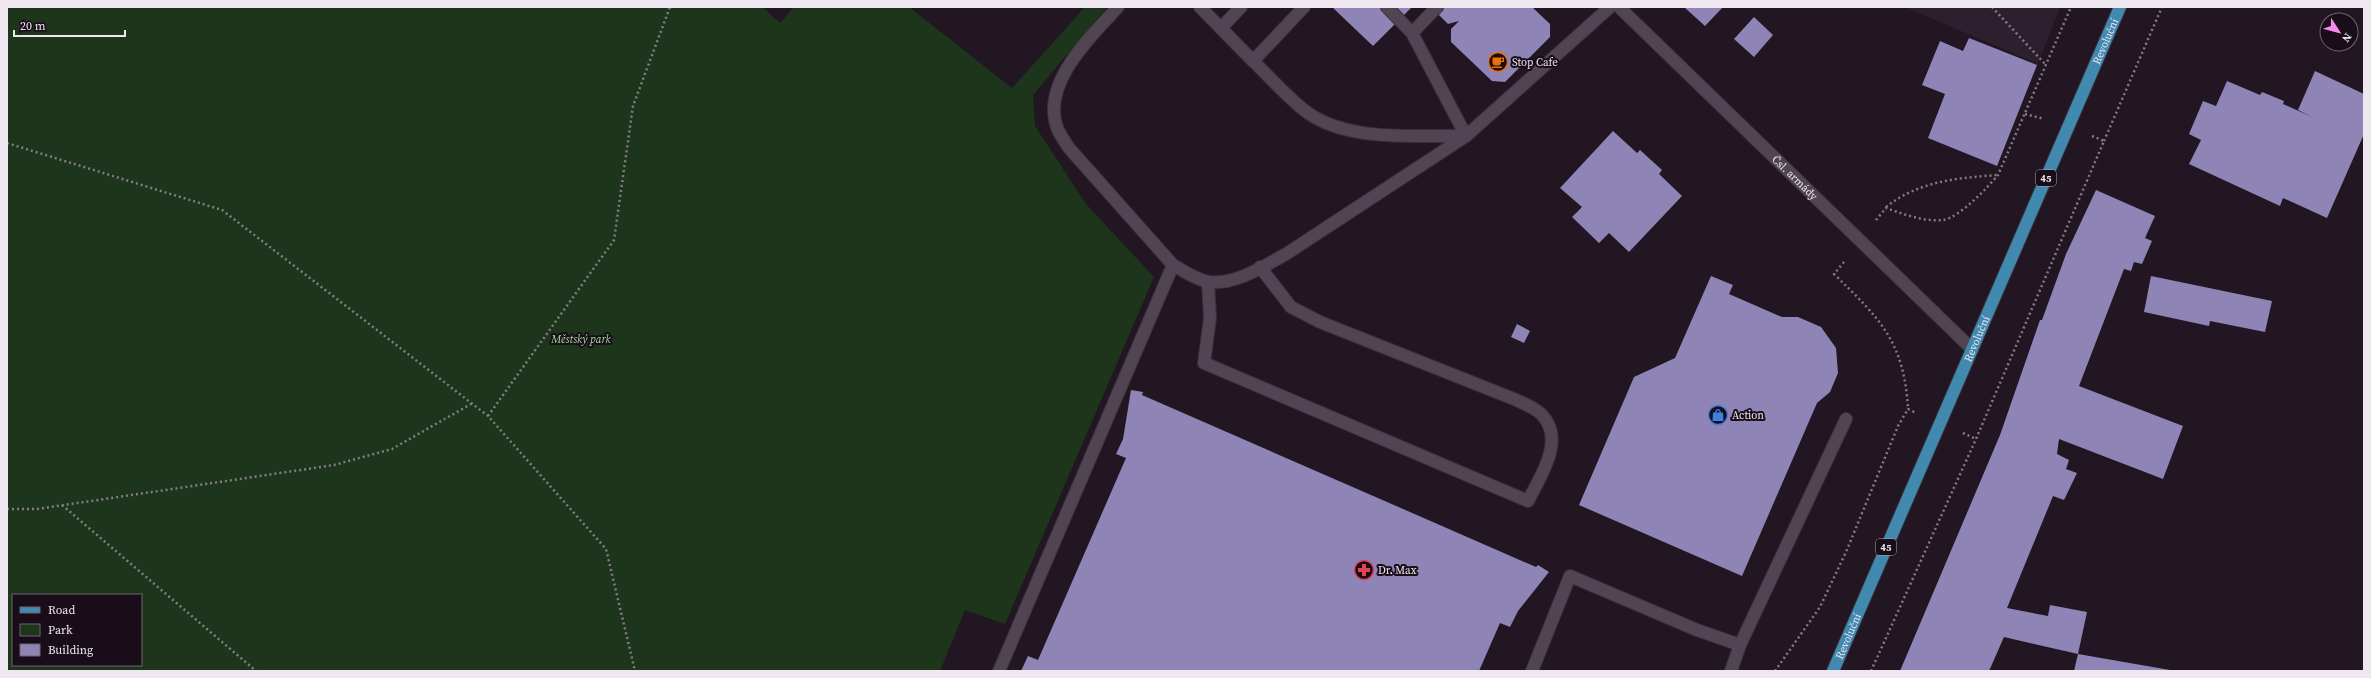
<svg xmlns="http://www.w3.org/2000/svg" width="2371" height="678" font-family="'Source Serif 4',serif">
<rect width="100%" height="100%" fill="#211622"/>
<path fill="#2e1f2f" d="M1905,7H2060L2038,64Z"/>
<path fill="#1d361b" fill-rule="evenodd" d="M7,7H762L780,23L794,7H909L1012,88L1085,7H1107L1033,95L1035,126L1086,204L1154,277L1005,624L965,610L940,671H7ZM13,595H141V665H13Z"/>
<g fill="#8f84b6">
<path d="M1332,7H1412L1373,46Z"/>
<path d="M1431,7H1532L1550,24V37L1505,82L1492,81L1451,42V29L1459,21L1448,24Z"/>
<path d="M1684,7H1723L1705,26Z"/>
<path d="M1754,17L1773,35L1754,57L1734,39Z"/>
<path d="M1969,38L2037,65L1997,166L1928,138L1945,94L1922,85L1940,41L1963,51Z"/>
<path d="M2315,71L2364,94V134L2327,218L2283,198L2280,206L2189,164L2201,140L2189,134L2203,101L2216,106L2227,81L2260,95L2262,92L2284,101L2283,104L2312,117L2298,110Z"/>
<path d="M1613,131L1637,153L1640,150L1662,170L1659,174L1682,196L1629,252L1609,233L1599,243L1572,217L1582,207L1560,188Z"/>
<path d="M2096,190L2155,216L2145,238L2152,241L2142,264L2134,262L2131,271L2124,269L2079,386L2183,426L2163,479L2059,439L2057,454L2069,460L2066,469L2077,473L2064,500L2053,496L2007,608L2048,616L2050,605L2087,612L2078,654L2004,637L1989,671H1900L2000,435L2040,320H2042L2066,254Z"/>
<path d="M1711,276L1733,285L1729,294L1782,317H1798L1821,327L1836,348L1838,373L1830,392L1817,403L1742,576L1579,505L1634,377L1675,358Z"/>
<path d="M2151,276L2272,301L2265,332L2210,321L2209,326L2144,312Z"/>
<path d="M1517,324L1530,331L1524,343L1511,337Z"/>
<path d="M1131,390L1143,392L1142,395L1536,567L1538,565L1549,572L1518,611L1510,627L1500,623L1479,671H1021L1028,656L1038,660L1126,458L1116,454L1123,439Z"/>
<path d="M2078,654L2170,670V671H2074Z"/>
</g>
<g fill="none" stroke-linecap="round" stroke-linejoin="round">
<defs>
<g id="lane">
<path d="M1118,7C1091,36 1039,85 1058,130C1061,136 1065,142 1069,148L1173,265C1184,271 1196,280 1209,282C1236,285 1264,266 1286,254L1466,136"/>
<path d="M1200,7L1253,61"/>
<path d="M1304,7L1253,61C1270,77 1292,103 1311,115C1353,142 1417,135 1466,136"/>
<path d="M1387,7L1412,33L1466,136L1610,7"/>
<path d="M1221,28L1241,7"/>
<path d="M1412,33L1437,7"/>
<path d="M1208,282L1210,318L1204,363L1528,501C1540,477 1565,441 1543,416C1537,408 1522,403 1514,399L1320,322L1291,307L1260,267"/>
<path d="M999,671L1173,265"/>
<path d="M1532,671L1570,576L1697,630L1740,645"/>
<path d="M1731,671L1740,645L1846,419"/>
</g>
<g id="secondary">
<path id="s1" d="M1619,7L1971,348"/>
</g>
<g id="primary">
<path id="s2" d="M1833,671L2120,7"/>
</g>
</defs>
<use href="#lane" stroke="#383139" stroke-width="14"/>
<use href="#secondary" stroke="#383139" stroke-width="14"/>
<use href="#primary" stroke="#383139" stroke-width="14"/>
<g stroke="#857b86" stroke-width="2.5" stroke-dasharray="2 3" stroke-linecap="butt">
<path d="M1992,7L2045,64"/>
<path d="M2025,114L2044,119"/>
<path d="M2104,141L2162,7"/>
<path d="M7,143L222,210L488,416L606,549L635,671"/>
<path d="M1886,207C1919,181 1957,178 1998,175"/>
<path d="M1876,220L1886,208C1903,214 1924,222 1943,220C1959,218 1988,187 1998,175L2071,7"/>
<path d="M1844,262L1834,274C1880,319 1904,341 1908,409"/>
<path d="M488,416L614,240L633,106L670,7"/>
<path d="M1963,433L1976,439"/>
<path d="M62,505L256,671"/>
<path d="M7,509H37L334,465L392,449L471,404"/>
<path d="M1775,671L1820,607L1846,552L1898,426L1908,409L1916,413"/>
<path d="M1871,671L1976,439L2104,141L2092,136"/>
</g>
<use href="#lane" stroke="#524553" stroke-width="12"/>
<use href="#secondary" stroke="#524553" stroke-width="12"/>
<use href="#primary" stroke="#4289b0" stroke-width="12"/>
</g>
<defs>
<symbol id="cafe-ring" viewBox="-11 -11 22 22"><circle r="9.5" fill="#180d19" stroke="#e8710a" stroke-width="1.5"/><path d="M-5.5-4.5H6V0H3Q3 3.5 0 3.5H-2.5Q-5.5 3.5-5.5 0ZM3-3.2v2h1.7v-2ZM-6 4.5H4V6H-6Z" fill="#e8710a"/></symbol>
<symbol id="shop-ring" viewBox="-11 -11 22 22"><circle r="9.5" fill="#180d19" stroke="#3f7fe0" stroke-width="1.5"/><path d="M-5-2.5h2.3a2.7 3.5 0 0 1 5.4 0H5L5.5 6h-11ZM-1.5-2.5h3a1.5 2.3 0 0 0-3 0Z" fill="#3f7fe0"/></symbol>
<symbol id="pharmacy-ring" viewBox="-11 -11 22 22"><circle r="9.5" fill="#180d19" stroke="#e0444e" stroke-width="1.5"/><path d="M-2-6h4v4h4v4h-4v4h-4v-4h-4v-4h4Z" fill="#e0444e"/></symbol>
</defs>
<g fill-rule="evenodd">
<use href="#cafe-ring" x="1487" y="51" width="22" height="22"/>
<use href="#shop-ring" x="1707" y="404" width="22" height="22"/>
<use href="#pharmacy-ring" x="1353" y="559" width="22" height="22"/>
</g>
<g text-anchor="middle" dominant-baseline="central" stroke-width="4" stroke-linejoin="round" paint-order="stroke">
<g fill="#180d19" stroke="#aea6af" stroke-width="1">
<rect x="2036" y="170" width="20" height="16" rx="3"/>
<rect x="1876" y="539" width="20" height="16" rx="3"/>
</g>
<g font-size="10" font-weight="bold" fill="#eee7ef">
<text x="2046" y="178">45</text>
<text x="1886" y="547">45</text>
</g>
<g font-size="11" fill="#eee7ef" stroke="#180d19">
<text stroke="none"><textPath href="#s2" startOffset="686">Revoluční</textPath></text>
<text stroke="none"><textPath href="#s1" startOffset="245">Čsl. armády</textPath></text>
<text stroke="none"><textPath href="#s2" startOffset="362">Revoluční</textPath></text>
<text stroke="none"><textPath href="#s2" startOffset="38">Revoluční</textPath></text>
</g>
<g font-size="11" fill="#eee7ef" stroke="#180d19" text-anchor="start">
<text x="1512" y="62">Stop Cafe</text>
<text x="1732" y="415">Action</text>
<text x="1378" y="570">Dr. Max</text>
</g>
<g font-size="11" font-style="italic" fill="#a3dd9e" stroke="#180d19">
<text x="581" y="339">Městský park</text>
</g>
</g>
<rect width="2371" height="678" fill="none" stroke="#eee7ef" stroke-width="16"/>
<rect x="12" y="594" width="130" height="72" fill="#180d19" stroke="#6e646f"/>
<rect x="20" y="607" width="20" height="6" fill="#4289b0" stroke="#6e646f"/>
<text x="48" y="614" font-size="12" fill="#eee7ef">Road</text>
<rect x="20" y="624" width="20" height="12" fill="#1d361b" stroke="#6e646f"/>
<text x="48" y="634" font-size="12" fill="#eee7ef">Park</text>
<rect x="20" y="644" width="20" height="12" fill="#8f84b6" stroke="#6e646f"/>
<text x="48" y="654" font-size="12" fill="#eee7ef">Building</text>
<g transform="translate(2339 32) rotate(126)"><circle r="19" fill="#180d19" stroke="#6e646f"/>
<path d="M0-3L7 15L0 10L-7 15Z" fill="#f888ea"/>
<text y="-6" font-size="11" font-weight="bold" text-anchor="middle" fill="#eee7ef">N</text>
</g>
<path d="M14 30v6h111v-6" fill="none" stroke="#eee7ef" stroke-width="2"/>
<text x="20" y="30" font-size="12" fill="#eee7ef" stroke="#180d19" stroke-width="3" paint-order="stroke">20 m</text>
</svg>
